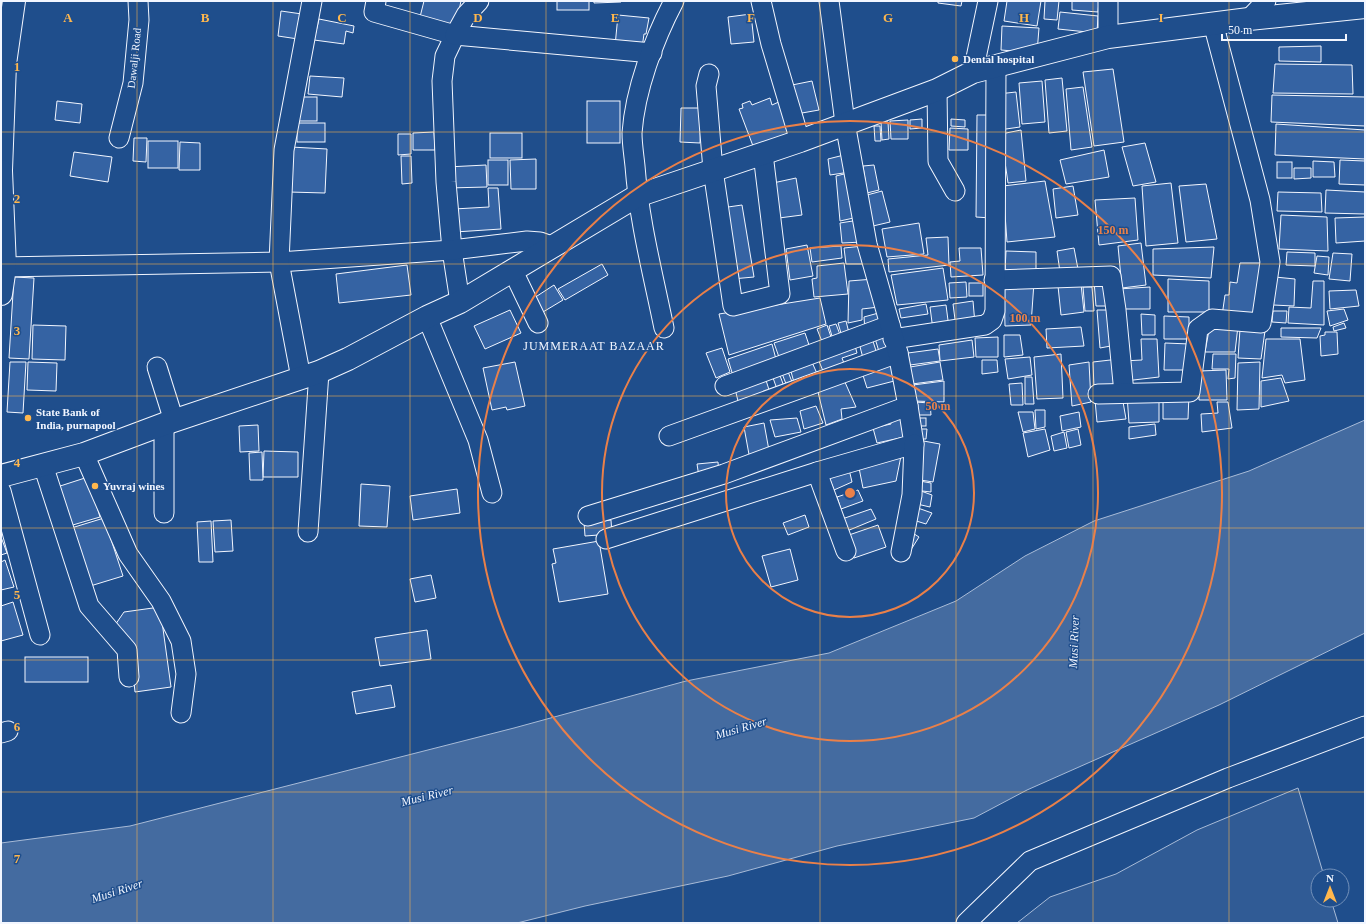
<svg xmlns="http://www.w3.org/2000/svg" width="1366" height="924" font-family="Georgia,serif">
<rect width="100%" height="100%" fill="#1f4e8c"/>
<path fill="#305b95" stroke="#a8bbd7" d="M1298,788L1324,876H1318V900H1331L1338,923H1017L1050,897L1116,874L1197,830Z"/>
<path fill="#446ba0" stroke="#a8bbd7" d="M1365,420V633L1219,705L1027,790L974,818L837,846L728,876L585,906L517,923H1V843L130,826L514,728L686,681L829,653L956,601L1025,556L1094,521L1249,471Z"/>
<g fill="#3563a3" stroke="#f2f6ff">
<path d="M424,1H461L455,29L419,21Z"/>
<rect x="557" y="1" width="32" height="9"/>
<path d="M594,1H621V2L594,3Z"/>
<path d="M938,1H962L961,6L938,3Z"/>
<path d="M1007,1H1041L1037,26L1004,21Z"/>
<path d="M1045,1H1059L1057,20L1044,19Z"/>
<path d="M1072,1H1099L1098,12L1072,10Z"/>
<path d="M281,11L302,14L298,39L278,36Z"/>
<path d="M1060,12L1098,16L1097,33L1058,29Z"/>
<path d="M751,14L754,42L731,44L728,17Z"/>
<path d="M618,15L649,18L646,34H644L642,48L615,46Z"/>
<path d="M319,19L354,26L353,33L346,31L344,44L314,40Z"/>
<path d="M1002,26L1039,28L1037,53L1001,50Z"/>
<path d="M1321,46V62L1279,61V47Z"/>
<path d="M1275,64L1352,65L1353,94L1273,93Z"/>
<path d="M1113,69L1124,142L1094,146L1083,72Z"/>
<path d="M310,76L344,78L342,97L308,94Z"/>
<path d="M1062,78L1067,131L1049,133L1045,80Z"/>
<path d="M812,81L819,110L802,113L801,111L795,112L787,86Z"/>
<path d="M1042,81L1045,122L1022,124L1019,83Z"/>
<path d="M1083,87L1092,147L1071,150L1066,89Z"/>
<path d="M1016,92L1020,127L999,130L998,94Z"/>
<path d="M1272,95L1365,97V126L1271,122Z"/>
<rect x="296" y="97" width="21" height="24"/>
<path d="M770,98L772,105L781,101L792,132L753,146L739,109L743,108L742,104L750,101L752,105Z"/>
<path d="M57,101L82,104L80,123L55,120Z"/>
<rect x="587" y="101" width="33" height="42"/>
<path d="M681,108H701L700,143L680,142Z"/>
<path d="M977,115H989L991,218L976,217Z"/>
<path d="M922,119V128L910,129V120Z"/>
<path d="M951,119L965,120V127L951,126Z"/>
<path d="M908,120V139H891L890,121Z"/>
<path d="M881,122H888L889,139L882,140Z"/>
<rect x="297" y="123" width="28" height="19"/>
<path d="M1276,124L1365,130V159L1275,155Z"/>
<path d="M874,126H880L881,141H875Z"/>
<path d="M950,128L968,129V150H949Z"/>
<path d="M1021,130L1026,181L1008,183L1001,134Z"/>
<path d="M434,132L435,150H413V133Z"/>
<rect x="490" y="133" width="32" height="25"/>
<path d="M398,134H411V154L398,155Z"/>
<path d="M134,138H147L146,162L133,161Z"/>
<rect x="148" y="141" width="30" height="27"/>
<path d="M180,142L200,143V170H179Z"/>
<path d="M1145,143L1156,182L1133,186L1122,147Z"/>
<path d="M291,147L327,149L325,193L289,192Z"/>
<path d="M1104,150L1109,177L1066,184L1060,160Z"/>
<path d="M74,152L112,157L108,182L70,176Z"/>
<path d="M848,154L850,172L830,175L828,159Z"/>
<path d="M401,156H411L412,183L402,184Z"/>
<path d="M536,159V189H511L510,160Z"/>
<rect x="488" y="160" width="20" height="25"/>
<path d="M1340,160L1365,161V185L1339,184Z"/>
<path d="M1313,161L1334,162L1335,177H1313Z"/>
<rect x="1277" y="162" width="15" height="16"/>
<path d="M486,165L487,187L448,188L447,167Z"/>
<path d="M874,165L879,190L867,193L863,166Z"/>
<path d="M1294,168H1311V178L1294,179Z"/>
<path d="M848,173L858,217L840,221L836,176Z"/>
<path d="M796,178L802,215L779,218L773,183Z"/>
<path d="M1045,181L1055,237L1007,242L1003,186Z"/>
<path d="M1171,183L1178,243L1146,246L1142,186Z"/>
<path d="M1206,184L1217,239L1186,242L1179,186Z"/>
<path d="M1073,186L1078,215L1056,218L1053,189Z"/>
<path d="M488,188H498L501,229L455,232L454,209L489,207Z"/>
<path d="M1326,190L1365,192V214L1325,213Z"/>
<path d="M882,191L890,222L873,226L867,195Z"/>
<path d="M1278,192L1321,193L1322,212L1277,211Z"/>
<path d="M1135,198L1138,240L1099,245L1095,200Z"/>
<path d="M742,205L754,277L732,279L721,208Z"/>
<path d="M1281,215L1327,217L1328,251L1279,249Z"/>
<path d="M1365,217V241L1336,243L1335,218Z"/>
<path d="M859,220L863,242L842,243L840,223Z"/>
<path d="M919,223L924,254L887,257L882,229Z"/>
<path d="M948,237L949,265L889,272L888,259L928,255L926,238Z"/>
<path d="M1141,243L1146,285L1122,288L1118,246Z"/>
<path d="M807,245L813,276L790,280L786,249Z"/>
<path d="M841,246L842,258L812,262L810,248Z"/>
<path d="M863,246L864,264H846L844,248Z"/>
<path d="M1214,247L1211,278L1153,275V249Z"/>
<path d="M959,248H981L983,275L951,277L950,262L960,261Z"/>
<path d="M1074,248L1078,269L1060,272L1057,251Z"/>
<path d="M1006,251L1036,252V272L1005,270Z"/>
<path d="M1287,252L1315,253V266L1286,265Z"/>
<path d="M1333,253L1352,254L1350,281L1329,279Z"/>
<path d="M1317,256L1329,257L1328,275L1314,273Z"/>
<path d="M844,263L848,294L814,297L812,279L817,278V266Z"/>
<path d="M1240,263H1266L1259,319L1222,316L1225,295H1229L1230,282L1237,283Z"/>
<path d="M602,264L608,275L565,300L558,289Z"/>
<path d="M407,265L411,295L339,303L336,274Z"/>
<path d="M943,268L948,300L897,305L891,275Z"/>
<path d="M14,277L34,278L29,359L9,358Z"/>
<path d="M1275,277L1295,279L1294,306L1273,305Z"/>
<path d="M874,279L879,307L862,309V320L848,323L849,281Z"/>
<path d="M1168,279L1209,281V312H1168Z"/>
<path d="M1094,281H1108L1110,306H1096Z"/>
<path d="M1313,281H1324V325L1288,323L1289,307L1311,308Z"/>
<path d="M966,282L967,297L950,298L949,283Z"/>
<path d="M1004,282H1034L1031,325L1005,326Z"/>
<rect x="969" y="283" width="14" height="13"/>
<path d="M1081,284L1084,312L1061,315L1058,286Z"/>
<path d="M554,285L563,300L543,312L534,298Z"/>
<path d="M1083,287H1092L1094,311H1085Z"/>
<path d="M1150,287V309H1119L1118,289Z"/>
<path d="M1356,290L1359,306L1330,309L1329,291Z"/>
<path d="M820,298L826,324L729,355L719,314Z"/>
<path d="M973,301L975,324L956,327L953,304Z"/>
<path d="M926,304L928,314L901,318L899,309Z"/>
<path d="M946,305L949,328L933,330L930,307Z"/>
<path d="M1344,309L1348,320L1330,326L1327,311Z"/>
<path d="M510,310L521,333L485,349L474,326Z"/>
<path d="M1097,310H1112L1116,345L1100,348Z"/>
<path d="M1273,311H1287L1286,323L1272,322Z"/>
<path d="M882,312L885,324L865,331L864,317Z"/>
<path d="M1141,314L1155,315V335H1142Z"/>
<path d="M1164,316L1189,317V339H1164Z"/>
<path d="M846,321L850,337L843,340L838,323Z"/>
<path d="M1214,321L1238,326L1235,352H1205L1209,330L1212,331Z"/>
<path d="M1344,323L1346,328L1334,331L1333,327Z"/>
<path d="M836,324L842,340L834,343L829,326Z"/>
<path d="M33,325L66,326L65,360L32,359Z"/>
<path d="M827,325L832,340L823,344L817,329Z"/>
<path d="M1081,327L1084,346L1047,348L1046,329Z"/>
<path d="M1281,328H1321L1317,338L1281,337Z"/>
<path d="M1240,329L1265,331L1261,359L1238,358Z"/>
<path d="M887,332L894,351L880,355L874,335Z"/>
<path d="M1325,332H1337L1338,354L1321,356L1320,336L1325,335Z"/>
<path d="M805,333L810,348L780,360L774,343Z"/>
<path d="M871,335L878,357L864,362L858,339Z"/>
<path d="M1004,335H1020L1023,355L1004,357Z"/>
<path d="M998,337V357H976L975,338Z"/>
<path d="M1141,339H1157L1159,377L1125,381L1123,361L1142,360Z"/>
<path d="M1266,339H1300L1305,380L1285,383L1282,375L1262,378Z"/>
<path d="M972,340L974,357L940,361L939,345Z"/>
<path d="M854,342L857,353L842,358L845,366L823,371L816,354Z"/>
<path d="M1165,343L1190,344L1189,370H1164Z"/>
<path d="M772,344L777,363L733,376L728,359Z"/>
<path d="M722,348L730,372L716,378L706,353Z"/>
<path d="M938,349L940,361L910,365L908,353Z"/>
<path d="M1061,354L1063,398L1037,399L1034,357Z"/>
<path d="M1213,354H1236L1235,378L1228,379L1229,369H1212Z"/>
<path d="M1030,357L1032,375L1008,379L1005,359Z"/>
<path d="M896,358L902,379L867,388L861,369Z"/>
<path d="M1119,359L1121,387L1094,389L1093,362Z"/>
<path d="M811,360L819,378L795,386L790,368Z"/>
<path d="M982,360H997L998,372L982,374Z"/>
<path d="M10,362H26L23,413L7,412Z"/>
<path d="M28,362L57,363L56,391L27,390Z"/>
<path d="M515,362L525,406L507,410L506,407L492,410L483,368Z"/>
<path d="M940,362L943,380L912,384L910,367Z"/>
<path d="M1089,362L1091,402L1072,406L1069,365Z"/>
<path d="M1260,362L1259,409L1237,410L1238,363Z"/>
<path d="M787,369L794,387L788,389L781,371Z"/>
<path d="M1226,370L1227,400H1199V371Z"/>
<path d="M779,373L785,389L778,392L772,375Z"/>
<path d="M764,374L771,396L739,405L734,385Z"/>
<path d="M1025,377H1032L1034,404H1025Z"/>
<path d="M1281,378L1289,401L1261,407V381Z"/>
<path d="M844,380L856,407L841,409L842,419L826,425L817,388Z"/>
<path d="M944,381V402L913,401V385Z"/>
<path d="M1022,383L1023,405H1011L1009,384Z"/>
<path d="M1159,393V422L1129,423L1127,395Z"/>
<path d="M1189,394L1188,419H1163V395Z"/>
<path d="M1122,396L1126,419L1097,422L1095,400Z"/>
<path d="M915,402L930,403L931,415H914Z"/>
<path d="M1217,402H1228L1232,428L1202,432L1201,414L1218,413Z"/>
<path d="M816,406L823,423L804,429L800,411Z"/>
<path d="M1035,410H1045V427L1036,429Z"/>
<path d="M1018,412H1033L1035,429L1023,432Z"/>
<path d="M1079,412L1081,427L1062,431L1060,416Z"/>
<path d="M890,415H903L904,437L877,443L873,428L891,424Z"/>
<path d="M797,418L801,432L775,437L770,420Z"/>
<rect x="914" y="418" width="12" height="8"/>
<path d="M764,423L770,456L750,460L744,427Z"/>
<path d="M1155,424L1156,435L1129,439V427Z"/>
<path d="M258,425L259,451L240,452L239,426Z"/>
<path d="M915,429H927L926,439H915Z"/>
<path d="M1045,429L1050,450L1028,457L1023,433Z"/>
<path d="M1078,429L1081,445L1069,448L1066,432Z"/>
<path d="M1064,432L1067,448L1054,451L1051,436Z"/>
<path d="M918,440L940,444L933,482L914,479Z"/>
<path d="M264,451L298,452V477H263Z"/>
<path d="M902,451L896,481L863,488L858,463Z"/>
<path d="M262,452L263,480H250L249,453Z"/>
<path d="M718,462L719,475L699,477L697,464Z"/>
<path d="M848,465L852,482L834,490L827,472Z"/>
<path d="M88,477L100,517L66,527L54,488Z"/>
<path d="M914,480L931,483V492L914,490Z"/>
<path d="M361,484L390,486L387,527L359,526Z"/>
<path d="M457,489L460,513L413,520L410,496Z"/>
<path d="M858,490L863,501L841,509L837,497Z"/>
<path d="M921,491L932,495L930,507L917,504Z"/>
<path d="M915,507L932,513L926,524L910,519Z"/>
<path d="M871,509L876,519L847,531L842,519Z"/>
<path d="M805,515L809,527L788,535L783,523Z"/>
<path d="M104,518L123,576L87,587L68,529Z"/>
<path d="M231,520L233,551L215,552L213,521Z"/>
<path d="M611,520L612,534L585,536L584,522Z"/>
<path d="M211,521L213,562H199L197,522Z"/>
<path d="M878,525L886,547L854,558L846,536Z"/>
<path d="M908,530L919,537L907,556Z"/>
<path d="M1,537L7,553L1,555Z"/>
<path d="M599,541L608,594L559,602L552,564L556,563L553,549Z"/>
<path d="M790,549L798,580L771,587L762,556Z"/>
<path d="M5,560L14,587L1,590V562Z"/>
<path d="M431,575L436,598L415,602L410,579Z"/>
<path d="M13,602L23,635L1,641V606Z"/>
<path d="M160,607L171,687L135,692L130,644L113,628L124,612Z"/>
<path d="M427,630L431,659L380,666L375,638Z"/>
<rect x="25" y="657" width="63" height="25"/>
<path d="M391,685L395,707L356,714L352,692Z"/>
</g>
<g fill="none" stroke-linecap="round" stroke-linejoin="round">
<defs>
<g id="minor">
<path d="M376,1L374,12L455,35L445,56L442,81L446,182L452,250L460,302"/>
<path d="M479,1L466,15L455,35L652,53"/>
<path d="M761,1L771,44L800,141"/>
<path d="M1108,1V37"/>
<path d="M1249,19L1266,1"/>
<path d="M973,72L988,1"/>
<path d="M709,74L706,86L713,170L733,306L780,294L763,154"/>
<path d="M937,90L938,161L955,191"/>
<path d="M119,138L133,83L139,20L138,1"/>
<path d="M1,267L279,262L452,250L527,241L540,242L554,247"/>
<path d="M513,271L538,323"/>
<path d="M994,280L1111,276L1116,310L1124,393"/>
<path d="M427,317L478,440L492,493"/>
<path d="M664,328C653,274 639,221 635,166C634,156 632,144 632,133C635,90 654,39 674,1"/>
<path d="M893,339L985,325L992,320L995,311L996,66"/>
<path d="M157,367L174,421"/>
<path d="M301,378L279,262L284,150L312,1"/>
<path d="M725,386L890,325"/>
<path d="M1098,394L1190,392L1198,329L1212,319L1261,323L1270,262L1260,200L1213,23"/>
<path d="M164,424V513"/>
<path d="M669,436L898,353"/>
<path d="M84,454L128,554L161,601L181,641L186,674L181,713"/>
<path d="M43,465L89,606L127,650L129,677"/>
<path d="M817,472L846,551"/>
<path d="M1,491L40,635"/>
<path d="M588,516L724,474L908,406L898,353L867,244L845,123L829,1"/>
<path d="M308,532L319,372"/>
<path d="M606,539L817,472L914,444L908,406"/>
<path d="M901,552L912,495L914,444"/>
<path d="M1,733L8,731"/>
<path d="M966,923L1030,861L1228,778L1365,726"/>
</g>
<g id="major">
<path d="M1,170L5,64L14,1"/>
<path d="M1,171L5,267L1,294"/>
<path d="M1,476L84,454L164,424L319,372L348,359L427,317L460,302L637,196L800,141L937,90L973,72L1108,37L1249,19L1365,7"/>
</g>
</defs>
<use href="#minor" stroke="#f2f6ff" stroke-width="21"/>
<use href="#major" stroke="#f2f6ff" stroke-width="24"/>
<use href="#minor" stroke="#1f4e8c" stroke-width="19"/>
<use href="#major" stroke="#1f4e8c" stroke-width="22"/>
</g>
<path fill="none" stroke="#ffb74d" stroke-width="1" stroke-opacity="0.55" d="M137,1V923M273,1V923M410,1V923M546,1V923M683,1V923M820,1V923M956,1V923M1093,1V923M1229,1V923M1,132H1365M1,264H1365M1,396H1365M1,528H1365M1,660H1365M1,792H1365"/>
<g fill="none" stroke="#ea8049" stroke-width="2">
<circle cx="850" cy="493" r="124"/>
<circle cx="850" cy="493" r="248"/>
<circle cx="850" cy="493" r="372"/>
</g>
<g fill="#ffb74d" stroke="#1f4e8c" stroke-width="1.5">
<circle cx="955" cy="59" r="4"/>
<circle cx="28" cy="418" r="4"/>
<circle cx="95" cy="486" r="4"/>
</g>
<g text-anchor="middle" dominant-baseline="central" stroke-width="3" stroke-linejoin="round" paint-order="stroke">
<g font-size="11" fill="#f2f6ff" stroke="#1f4e8c">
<text transform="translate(134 58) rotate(-84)">Dawalji Road</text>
</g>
<g font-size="11" font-weight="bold" fill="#f2f6ff" stroke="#1f4e8c" text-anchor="start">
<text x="963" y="59">Dental hospital</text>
<text x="36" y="412">State Bank of<tspan x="36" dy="13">India, purnapool</tspan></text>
<text x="103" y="486">Yuvraj wines</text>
</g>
<g font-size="12" letter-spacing="1" fill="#f2f6ff" stroke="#1f4e8c">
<text x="594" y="346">JUMMERAAT BAZAAR</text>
</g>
<g font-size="12" font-style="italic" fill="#f2f6ff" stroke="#1f4e8c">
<text transform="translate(1074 642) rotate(-88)">Musi River</text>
<text transform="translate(741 728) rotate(-16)">Musi River</text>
<text transform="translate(427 796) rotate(-14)">Musi River</text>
<text transform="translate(117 891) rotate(-18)">Musi River</text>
</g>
</g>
<g font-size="13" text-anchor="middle" font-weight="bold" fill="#ffb74d" stroke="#1f4e8c" stroke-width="3" stroke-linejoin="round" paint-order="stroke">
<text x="68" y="22">A</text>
<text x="205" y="22">B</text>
<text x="342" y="22">C</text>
<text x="478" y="22">D</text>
<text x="615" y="22">E</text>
<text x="751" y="22">F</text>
<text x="888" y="22">G</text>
<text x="1024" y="22">H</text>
<text x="1161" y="22">I</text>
<text x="17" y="71">1</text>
<text x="17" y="203">2</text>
<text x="17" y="335">3</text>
<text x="17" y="467">4</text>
<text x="17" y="599">5</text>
<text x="17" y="731">6</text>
<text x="17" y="863">7</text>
</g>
<circle cx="850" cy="493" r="6" fill="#ea8049" stroke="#1f4e8c" stroke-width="2"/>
<g font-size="12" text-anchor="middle" font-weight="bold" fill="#ea8049" stroke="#1f4e8c" stroke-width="3" stroke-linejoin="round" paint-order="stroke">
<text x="1113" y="234">150 m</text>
<text x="1025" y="322">100 m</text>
<text x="938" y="410">50 m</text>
</g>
<rect width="1366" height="924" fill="none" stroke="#f2f6ff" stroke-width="4"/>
<g transform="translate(1330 888)"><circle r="19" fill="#1f4e8c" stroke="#7391ba"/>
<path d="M0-3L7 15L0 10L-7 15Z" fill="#ffb74d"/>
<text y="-6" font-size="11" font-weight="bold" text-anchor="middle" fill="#f2f6ff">N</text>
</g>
<path d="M1222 34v6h124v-6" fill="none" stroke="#f2f6ff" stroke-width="2"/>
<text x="1228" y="34" font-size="12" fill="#f2f6ff" stroke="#1f4e8c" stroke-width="3" paint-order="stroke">50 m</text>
</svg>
